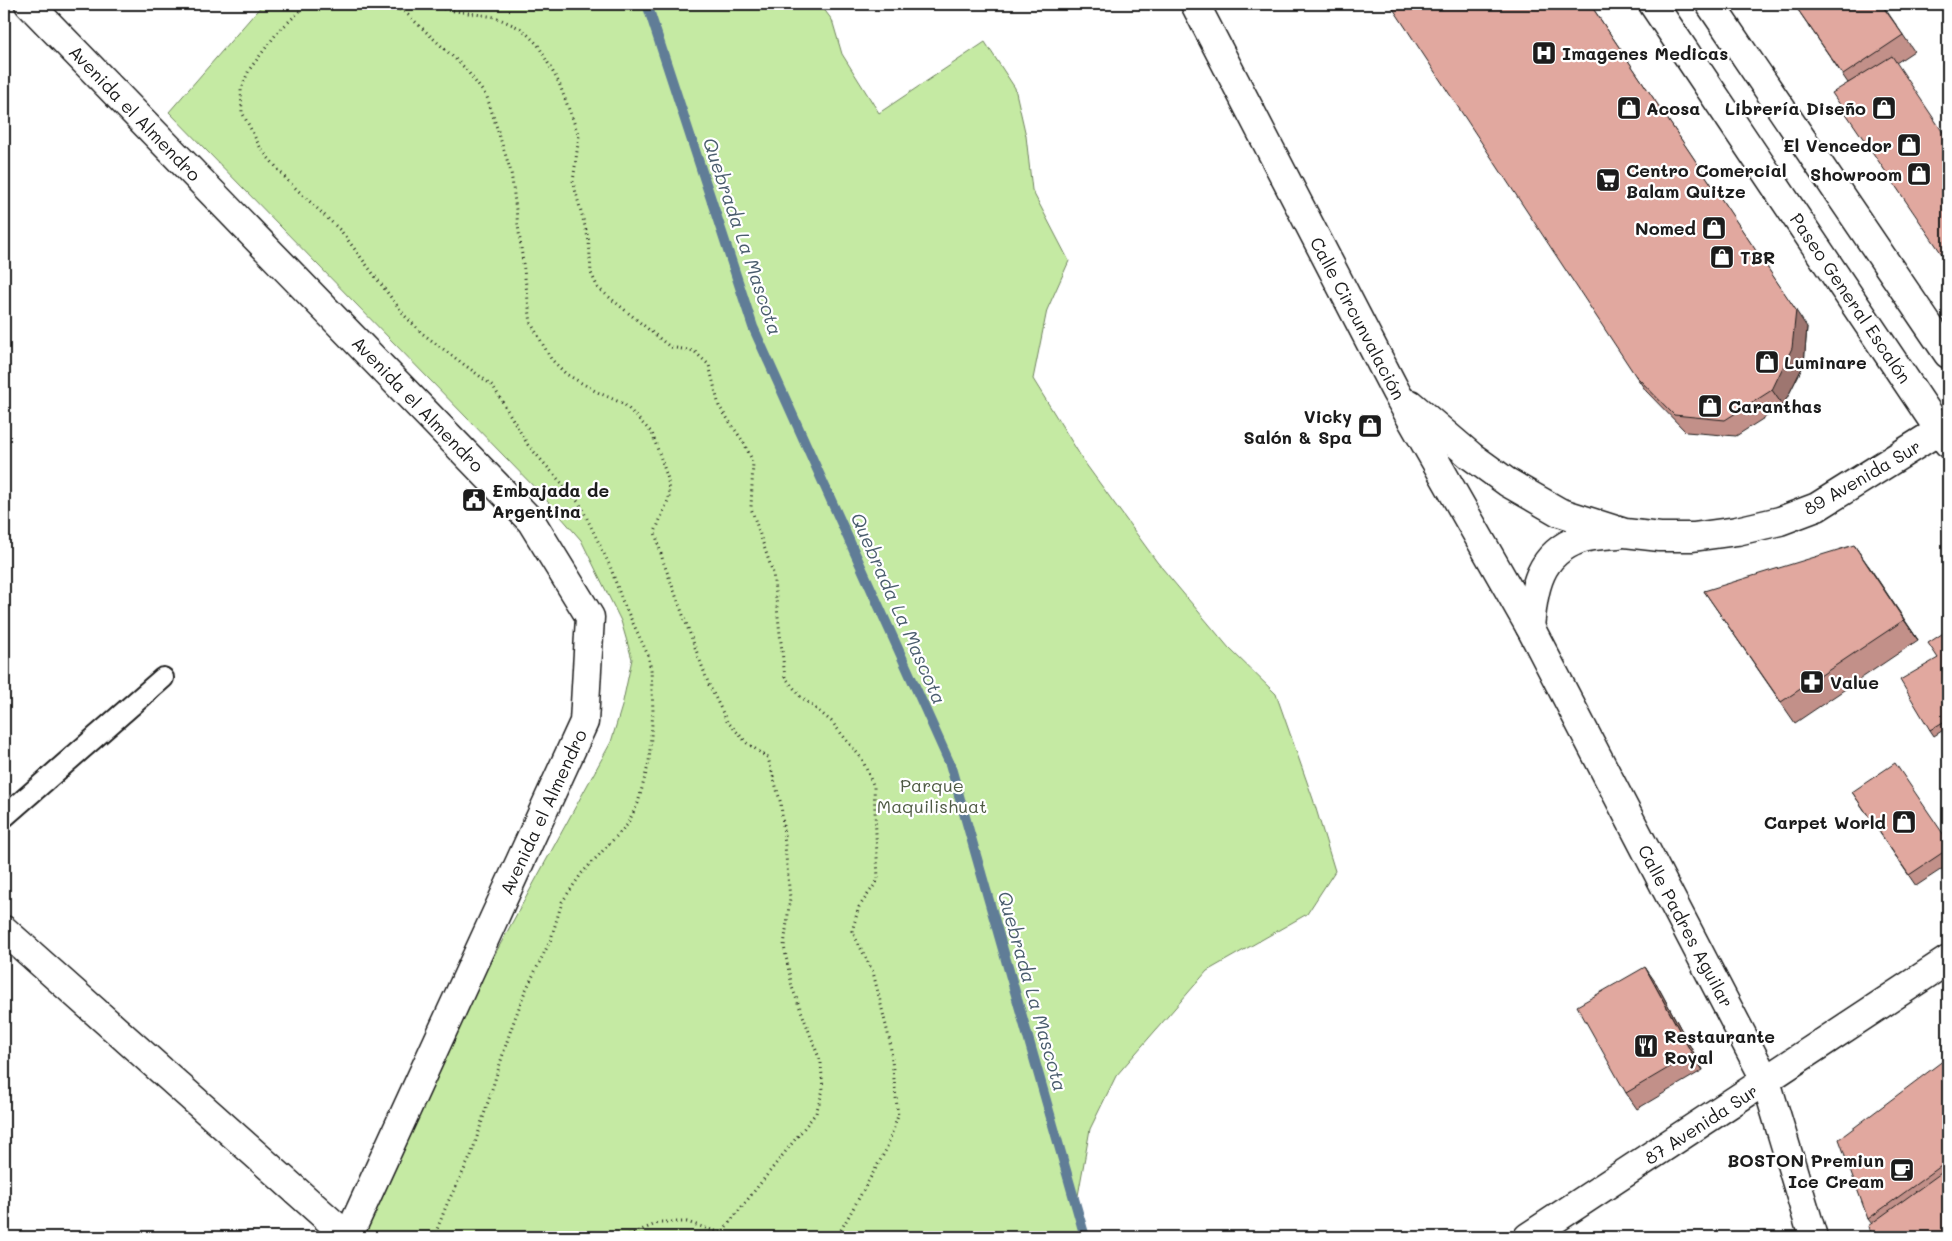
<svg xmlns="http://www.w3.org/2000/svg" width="1952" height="1241" font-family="Mali,sans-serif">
<rect width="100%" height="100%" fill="#fff"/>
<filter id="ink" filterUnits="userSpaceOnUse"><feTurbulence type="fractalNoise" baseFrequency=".02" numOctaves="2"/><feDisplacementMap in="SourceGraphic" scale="10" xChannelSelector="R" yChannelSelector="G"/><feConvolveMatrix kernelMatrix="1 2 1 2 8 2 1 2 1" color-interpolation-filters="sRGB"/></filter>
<g filter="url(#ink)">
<path fill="#c5eaa3" stroke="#708360" d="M263,4H820L832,20L842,54L879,113L985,42L1015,88L1026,136L1032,190L1069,261L1047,310L1033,379L1085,463L1157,562L1229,648L1276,694L1313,799L1335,871L1307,914L1207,971L1116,1076L1090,1129L1076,1207L1091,1237H350L386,1153L611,742L622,706L632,659L621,621L581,540L541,494L169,112Z"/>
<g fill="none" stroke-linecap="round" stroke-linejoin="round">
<path stroke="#607d97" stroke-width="10" d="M647,4L753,327L950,764L1085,1237"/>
<defs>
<path id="lane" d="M4,817L163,678"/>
<g id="street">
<path d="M29,4L531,521L590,617L584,722L348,1237"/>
<path d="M4,930L348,1237"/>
<path d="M1766,1081L1813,1237"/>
</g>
<g id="secondary">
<path d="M1195,4L1396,392L1530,627L1766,1081"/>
<path d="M1653,4L1948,443"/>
<path d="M1710,4L1948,354"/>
<path d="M1410,404L1471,456L1507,482L1559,512L1625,533L1660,537H1693L1737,531L1780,521L1817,507L1948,425"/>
<path d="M1530,627C1534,588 1538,554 1580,539C1591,535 1606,535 1618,534"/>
<path d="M1528,1237L1948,960"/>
</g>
</defs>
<use href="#lane" stroke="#1c1c1c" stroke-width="24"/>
<use href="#street" stroke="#1c1c1c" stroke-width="31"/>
<use href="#secondary" stroke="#1c1c1c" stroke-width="31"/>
<g stroke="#1c1c1c" stroke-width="3" stroke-dasharray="1 4" stroke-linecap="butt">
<path d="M307,4L277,33L249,70L241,89L242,112L261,149L287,180L341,231L405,316L423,334L493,386L528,445L580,504L610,566L622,600L648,655L651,670L653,711L649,762L638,803L627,825L582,873L562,902L551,939L524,994L510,1032L471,1156L447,1204L434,1237"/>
<path d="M391,4L408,15L465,68L487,97L511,172L531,323L551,359L566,374L597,392L624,404L652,433L668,479L669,498L655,532L663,561L709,685L727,721L747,743L768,758L781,804L790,898L784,946L792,987L821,1063L823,1090L816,1113L718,1237"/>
<path d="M429,4L448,10L495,17L522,29L538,45L559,83L579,136L573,182L589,241L591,273L598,288L670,347L694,351L709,365L719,406L744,443L753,462L751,508L773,573L785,677L800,696L831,721L862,759L874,787L878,880L859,907L852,931L873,972L890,1042L898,1116L886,1150L837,1237"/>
<path d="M624,1237L661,1222H687L721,1233"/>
</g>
<use href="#lane" stroke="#fff" stroke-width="20"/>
<use href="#street" stroke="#fff" stroke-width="28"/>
<use href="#secondary" stroke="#fff" stroke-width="28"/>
</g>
<g fill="#c29089" stroke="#1c1c1c">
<path d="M1794,4H1882L1914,51L1896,63L1848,83Z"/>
<path d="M1807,327L1804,364L1783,406L1736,436L1686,432L1646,391L1635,375Z"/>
<path d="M1868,565L1918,640L1795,723L1704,591Z"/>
<path d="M1948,630V727L1934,736L1930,730L1938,658Z"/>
<path d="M1852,792L1948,841V865L1916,886Z"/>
<path d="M1656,983L1703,1070L1637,1109L1626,1093Z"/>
<path d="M1948,1057V1237L1872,1224L1868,1219Z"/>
</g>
<g fill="#9e766f" stroke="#1c1c1c">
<path d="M1590,4L1807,327L1804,364L1783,406L1772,390Z"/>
<path d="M1854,545L1868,565L1918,640L1904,620Z"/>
<path d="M1645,967L1656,983L1703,1070L1692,1054Z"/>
</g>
<g fill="#e1a89f" stroke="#1c1c1c">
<path d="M1390,4H1590L1796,310L1792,348L1772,390L1725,420L1674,415L1635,375Z"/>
<path d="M1794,4H1881L1903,35L1843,75Z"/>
<path d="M1892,56L1948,140V263L1832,93Z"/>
<path d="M1854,545L1904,620L1781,702L1704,591Z"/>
<path d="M1948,630V719L1930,730L1900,680L1938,658L1928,643Z"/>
<path d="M1895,763L1948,841V849L1909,875L1852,792Z"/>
<path d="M1645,967L1692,1054L1626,1093L1577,1006Z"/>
<path d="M1948,1057V1161L1868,1219L1839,1139Z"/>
<path d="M1948,1168V1237H1871L1868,1226Z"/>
</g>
</g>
<defs>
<symbol id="hospital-square" viewBox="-11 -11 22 22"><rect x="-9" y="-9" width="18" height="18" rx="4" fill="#1c1c1c" stroke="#fff"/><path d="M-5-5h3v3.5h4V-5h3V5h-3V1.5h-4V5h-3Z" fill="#fff"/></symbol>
<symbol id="shop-square" viewBox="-11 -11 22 22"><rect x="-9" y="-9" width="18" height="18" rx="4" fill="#1c1c1c" stroke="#fff"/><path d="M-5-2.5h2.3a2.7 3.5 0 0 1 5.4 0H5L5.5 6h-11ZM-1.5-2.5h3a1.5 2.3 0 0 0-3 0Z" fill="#fff"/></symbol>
<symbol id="supermarket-square" viewBox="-11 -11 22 22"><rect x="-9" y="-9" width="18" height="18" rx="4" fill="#1c1c1c" stroke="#fff"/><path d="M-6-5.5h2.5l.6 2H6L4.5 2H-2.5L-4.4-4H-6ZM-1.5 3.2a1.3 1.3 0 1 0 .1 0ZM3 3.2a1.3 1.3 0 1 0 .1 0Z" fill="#fff"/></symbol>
<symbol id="civic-square" viewBox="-11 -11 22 22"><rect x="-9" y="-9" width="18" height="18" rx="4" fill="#1c1c1c" stroke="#fff"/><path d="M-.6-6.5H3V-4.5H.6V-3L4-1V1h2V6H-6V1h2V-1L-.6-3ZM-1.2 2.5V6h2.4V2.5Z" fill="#fff"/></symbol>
<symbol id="pharmacy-square" viewBox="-11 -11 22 22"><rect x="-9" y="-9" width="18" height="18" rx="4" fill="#1c1c1c" stroke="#fff"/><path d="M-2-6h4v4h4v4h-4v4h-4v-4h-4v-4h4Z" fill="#fff"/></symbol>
<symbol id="restaurant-square" viewBox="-11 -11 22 22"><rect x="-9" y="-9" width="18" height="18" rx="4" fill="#1c1c1c" stroke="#fff"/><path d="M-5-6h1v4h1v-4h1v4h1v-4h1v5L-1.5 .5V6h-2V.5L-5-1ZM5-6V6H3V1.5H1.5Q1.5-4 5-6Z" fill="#fff"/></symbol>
<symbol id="cafe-square" viewBox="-11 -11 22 22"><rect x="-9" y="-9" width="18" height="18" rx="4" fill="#1c1c1c" stroke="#fff"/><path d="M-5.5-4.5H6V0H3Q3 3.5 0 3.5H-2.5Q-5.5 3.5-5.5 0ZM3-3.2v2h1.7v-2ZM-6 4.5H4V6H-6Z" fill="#fff"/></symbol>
</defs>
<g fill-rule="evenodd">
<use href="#hospital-square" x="1530" y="39" width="28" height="28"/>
<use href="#shop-square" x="1615" y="94" width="28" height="28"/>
<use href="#shop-square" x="1870" y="94" width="28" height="28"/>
<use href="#shop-square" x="1895" y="131" width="28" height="28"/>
<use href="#shop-square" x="1905" y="160" width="28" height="28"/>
<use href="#supermarket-square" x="1594" y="166" width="28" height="28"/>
<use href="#shop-square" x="1700" y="214" width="28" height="28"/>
<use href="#shop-square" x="1708" y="243" width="28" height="28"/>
<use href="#shop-square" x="1753" y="348" width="28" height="28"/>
<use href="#shop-square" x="1696" y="392" width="28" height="28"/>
<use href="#shop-square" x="1356" y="412" width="28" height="28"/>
<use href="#civic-square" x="460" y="486" width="28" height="28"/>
<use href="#pharmacy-square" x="1798" y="668" width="28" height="28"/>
<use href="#shop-square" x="1890" y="808" width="28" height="28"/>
<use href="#restaurant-square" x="1632" y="1032" width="28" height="28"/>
<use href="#cafe-square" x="1888" y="1156" width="28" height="28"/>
</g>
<g text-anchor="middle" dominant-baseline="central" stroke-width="4.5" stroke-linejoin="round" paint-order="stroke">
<g font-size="18" font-weight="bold" fill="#1c1c1c" stroke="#fff" text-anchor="start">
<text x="1562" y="53">Imagenes Medicas</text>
<text x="1646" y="108">Acosa</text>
<text x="1866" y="108" text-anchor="end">Librería Diseño</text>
<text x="1892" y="145" text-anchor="end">El Vencedor</text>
<text x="1626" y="170">Centro Comercial<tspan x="1626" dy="21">Balam Quitze</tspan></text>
<text x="1902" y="174" text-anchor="end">Showroom</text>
<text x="1696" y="228" text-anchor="end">Nomed</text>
<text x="1740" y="257">TBR</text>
<text x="1784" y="362">Luminare</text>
<text x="1728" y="406">Caranthas</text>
<text x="1352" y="416" text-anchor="end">Vicky<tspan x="1352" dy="21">Salón &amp; Spa</tspan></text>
<text x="492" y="490">Embajada de<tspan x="492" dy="21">Argentina</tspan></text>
<text x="1830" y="682">Value</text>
<text x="1886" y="822" text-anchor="end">Carpet World</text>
<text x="1664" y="1036">Restaurante<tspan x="1664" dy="21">Royal</tspan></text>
<text x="1884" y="1160" text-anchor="end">BOSTON Premiun<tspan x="1884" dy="21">Ice Cream</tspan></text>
</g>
<g font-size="18" fill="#1c1c1c" stroke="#fff">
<text transform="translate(135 113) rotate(46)">Avenida el Almendro</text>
<text transform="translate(1851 298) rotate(56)">Paseo General Escalón</text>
<text transform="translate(1358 318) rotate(62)">Calle Circunvalación</text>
<text transform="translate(418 404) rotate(46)">Avenida el Almendro</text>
<text transform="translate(1862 477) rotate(-30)">89 Avenida Sur</text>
<text transform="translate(543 812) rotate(-65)">Avenida el Almendro</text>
<text transform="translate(1686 926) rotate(62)">Calle Padres Aguilar</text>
<text transform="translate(1701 1124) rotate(-33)">87 Avenida Sur</text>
</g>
<g font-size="18" fill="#4f5a44" stroke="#fff">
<text x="932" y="785">Parque<tspan x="932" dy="21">Maquilishuat</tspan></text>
</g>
<g font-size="19" font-style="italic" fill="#4a5d6e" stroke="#fff">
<text transform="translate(743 236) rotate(71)">Quebrada La Mascota</text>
<text transform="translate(899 608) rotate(66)">Quebrada La Mascota</text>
<text transform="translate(1033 991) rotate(74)">Quebrada La Mascota</text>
</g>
</g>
<rect width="1952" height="1241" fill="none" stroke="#fff" stroke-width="20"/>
<rect x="10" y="10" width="1932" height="1221" fill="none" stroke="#1c1c1c" stroke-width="2" filter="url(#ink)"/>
</svg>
